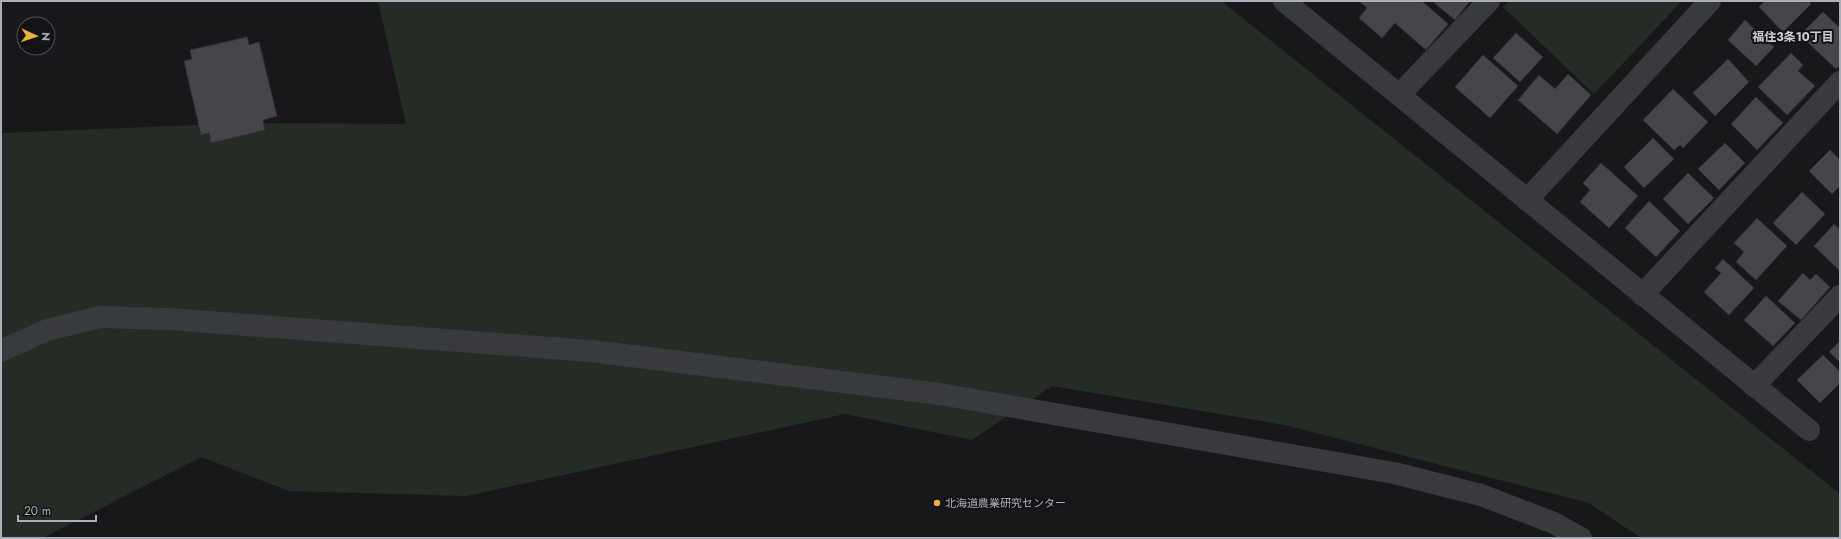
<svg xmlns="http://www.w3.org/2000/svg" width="1841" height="539" font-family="Jost,'Noto Sans JP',sans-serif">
<rect width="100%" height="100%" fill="#18181a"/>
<g fill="#242c25">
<path d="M378,1H1221L1840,494V538H1641L1589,503L1285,425L1052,386L972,440L845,414L466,496L289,491L201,457L43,538H1V133L248,123L406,124Z"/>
<path d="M1509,1H1682L1594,94L1503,7Z"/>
</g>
<g fill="#45454a" stroke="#323236">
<path d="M1359,1H1422L1448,24L1426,50L1395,23L1382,38L1359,18L1367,8Z"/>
<path d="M1432,1H1470L1455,20Z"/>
<path d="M1765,1H1809L1811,4L1783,32L1759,7Z"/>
<path d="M1823,12L1840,28V65L1836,69L1800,35Z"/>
<path d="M1745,20L1774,47L1756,66L1728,40Z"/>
<path d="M1516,33L1543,57L1520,82L1493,58Z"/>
<path d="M247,37L249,45L259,42L277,116L263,120L265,130L211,143L209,133L201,135L184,61L192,59L190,50Z"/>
<path d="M1791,53L1803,65L1798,71L1815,86L1787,115L1758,87Z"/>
<path d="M1483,55L1518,86L1490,118L1455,87Z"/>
<path d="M1728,59L1749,82L1715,116L1693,93Z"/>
<path d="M1568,74L1591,95L1557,134L1518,100L1539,75L1555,89Z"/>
<path d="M1673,89L1708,122L1683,148L1680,145L1674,150L1643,120Z"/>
<path d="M1756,97L1783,123L1757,150L1731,124Z"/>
<path d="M1653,138L1674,159L1644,188L1624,167Z"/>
<path d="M1725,143L1745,163L1719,190L1698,169Z"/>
<path d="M1830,150L1840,160V186L1832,194L1809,171Z"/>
<path d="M1601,163L1638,196L1609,228L1580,202L1590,190L1583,183Z"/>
<path d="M1688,173L1714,198L1688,224L1663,199Z"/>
<path d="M1802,192L1825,214L1796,245L1773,223Z"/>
<path d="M1649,201L1680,231L1656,257L1625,228Z"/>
<path d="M1757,218L1787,246L1756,280L1736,262L1744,252L1734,243Z"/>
<path d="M1834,224L1840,230V271L1814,246Z"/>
<path d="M1723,259L1754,288L1729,315L1704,292L1721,273L1715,268Z"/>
<path d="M1803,273L1810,280L1816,274L1830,287L1801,320L1778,301Z"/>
<path d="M1766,296L1795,323L1773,346L1744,320Z"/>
<path d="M1840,341V362L1829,352Z"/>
<path d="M1823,355L1840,372V383L1820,403L1797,380Z"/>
</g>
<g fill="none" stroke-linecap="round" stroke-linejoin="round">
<g stroke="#393a3e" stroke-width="22">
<path d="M1284,1L1809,430"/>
<path d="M1399,95L1489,1"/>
<path d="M1527,200L1710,1"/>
<path d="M1642,295L1840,82"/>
<path d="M1,351L47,330L100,317L169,319L591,351L940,394L1394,473L1481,495L1554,523L1581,538"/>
<path d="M1754,386L1840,296"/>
</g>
</g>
<circle fill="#e9b140" stroke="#131315" stroke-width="1.5" cx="937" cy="503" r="4"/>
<g text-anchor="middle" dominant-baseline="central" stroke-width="4" stroke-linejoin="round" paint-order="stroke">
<g font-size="11" fill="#abafb9" stroke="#131315" text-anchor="start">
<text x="945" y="503">北海道農業研究センター</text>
</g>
<g font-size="12" font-weight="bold" fill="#cbced5" stroke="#131315">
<text x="1793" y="37">福住3条10丁目</text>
</g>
</g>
<rect width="1841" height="539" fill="none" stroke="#abafb9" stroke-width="4"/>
<g transform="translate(36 36) rotate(93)"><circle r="19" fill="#131315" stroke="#505157"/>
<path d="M0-3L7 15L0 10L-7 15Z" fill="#e9b140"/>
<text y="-6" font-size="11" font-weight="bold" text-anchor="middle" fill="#abafb9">N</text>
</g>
<path d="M18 515v6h78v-6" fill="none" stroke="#abafb9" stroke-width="2"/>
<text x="24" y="515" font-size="12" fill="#abafb9" stroke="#131315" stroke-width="3" paint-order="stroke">20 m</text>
</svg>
